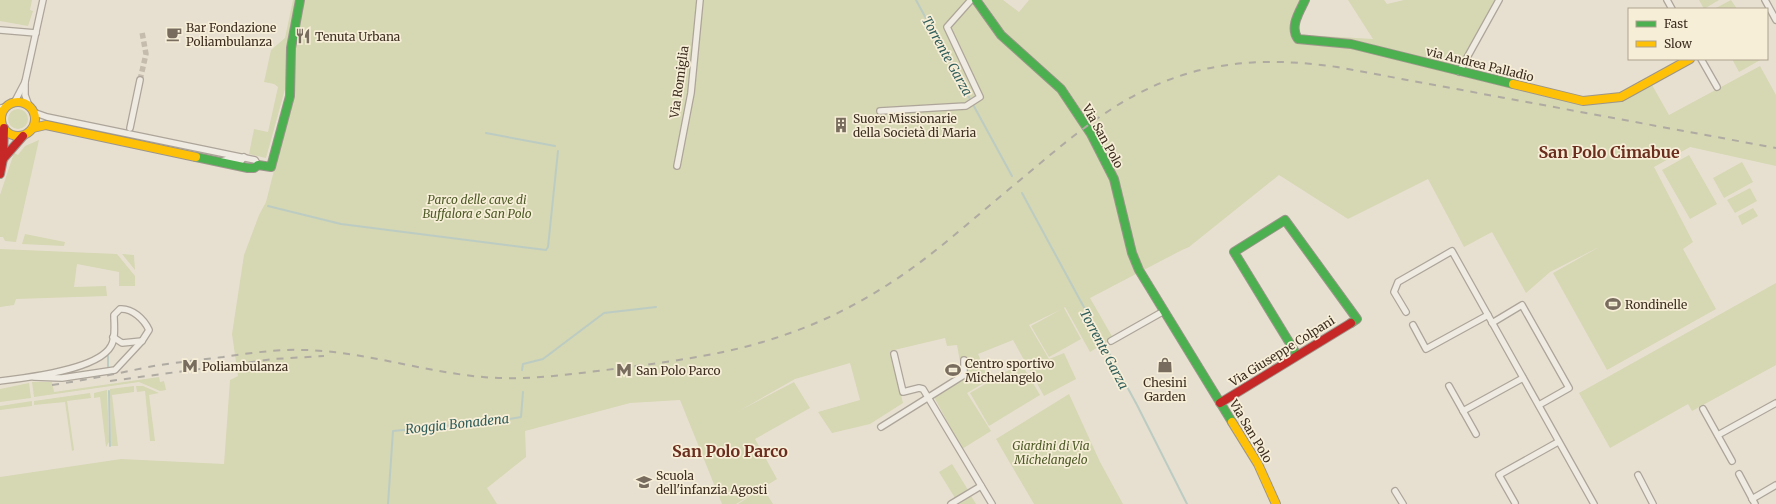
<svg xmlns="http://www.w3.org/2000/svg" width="1776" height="504" font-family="Merriweather,serif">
<rect width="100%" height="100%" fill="#e7e0d1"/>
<g fill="#d6d7b3">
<path d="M0,0H32L30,10L33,11L28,26L0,21Z"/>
<path d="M293,0H296L287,82L266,158L249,154L254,129L268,132L278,87L274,84L264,82L271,50L285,38Z"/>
<path d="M302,0H1003L1019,12L1029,0H1301L1291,26V34L1373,39L1348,0H1384L1387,4L1404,0H1497L1457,75L1581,105L1623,100L1652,85L1669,115L1760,66L1776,95V166L1690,147L1654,167L1693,242L1683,249L1716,309L1607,370L1553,273L1601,246L1550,272L1526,293L1492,232L1464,247L1428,179L1348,219L1279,175L1189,247L1182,250L1090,298L1113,338L1090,352L1065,307L1064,308L1081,339L1049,357L1031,326L1062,309L1029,325L1049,359L1064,353L1076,379L1044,396L1013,340L978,354L989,380L967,393L991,431L962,449L934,397L963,379L957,345L947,346L945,338L890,351L903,403L870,424L832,433L818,412L860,400L850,363L795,379L739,411L794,382L810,408L755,439L777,479L736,504H722L680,400L630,403L525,431L526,457L487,488L497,504H0V477L121,459L224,464L230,380L238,376L232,334L244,255L259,215L266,202L293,96L292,49Z"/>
<path d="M1699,0H1719L1704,9Z"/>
<path d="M1731,0L1737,9H1714Z"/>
<path d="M1732,59H1762L1739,72Z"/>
<circle cx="18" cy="119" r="10"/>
<path d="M39,140L16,242L5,241L3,237H0V195L14,153L18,155L25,146Z"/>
<path d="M1689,155L1717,204L1690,219L1662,170Z"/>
<path d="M1742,162L1753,182L1724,198L1713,178Z"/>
<path d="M1750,188L1757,201L1735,213L1727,200Z"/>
<path d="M1753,208L1758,216L1742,225L1738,216Z"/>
<path d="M25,234L65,242L64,246L22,244Z"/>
<path d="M0,249L117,254L135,276V286H119V272L77,264L74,287L106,286L107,296L16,299L14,305L0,307Z"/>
<path d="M122,254L134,255L135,270Z"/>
<path d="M1776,283V365L1692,411L1688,404L1610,448L1579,393Z"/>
<path d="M1021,363L1040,395L989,426L970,393Z"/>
<path d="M159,377L160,382L164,381L166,390L160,391L139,382L34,397L32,382H52L54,392Z"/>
<path d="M29,383L31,398L0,402V389Z"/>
<path d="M134,386V392L112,395L118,446H111L110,389Z"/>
<path d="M136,386H143L159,393L149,395L155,441H150L145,391L137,392Z"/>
<path d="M107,390L109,442L106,447L100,397L94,398V393Z"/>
<path d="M90,393L91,398L67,401L74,450L72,451L65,402L34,405V401Z"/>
<path d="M1069,394L1100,462L1123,504H1034L996,439Z"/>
<path d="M32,401V406L0,410V406Z"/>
<path d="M952,464L968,490L955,498L939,472Z"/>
<path d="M763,488L773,504H738Z"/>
<path d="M971,496L976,504H959Z"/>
</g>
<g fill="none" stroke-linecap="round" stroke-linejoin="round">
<g stroke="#bcccc2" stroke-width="2">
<path d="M916,0L1012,176"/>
<path d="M486,133L555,146"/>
<path d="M1022,193L1137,405L1187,504"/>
<path d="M268,206L341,224L546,250L548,247L558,151"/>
<path d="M108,356V367"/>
<path d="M522,370L523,364L543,359L604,313L656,307"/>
<path d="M109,391L110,446"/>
<path d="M388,504L393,431L504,420L521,417L523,392"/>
</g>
<path stroke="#c5bcae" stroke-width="5.5" stroke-dasharray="5.5 3" stroke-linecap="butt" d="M140,80L146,54L142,32"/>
<defs>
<g id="street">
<path d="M1667,0L1672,9"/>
<path d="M1765,0L1776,20"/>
<path d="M0,30L36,33"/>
<path d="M1701,59L1717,87"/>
<path d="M1459,72L1499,0"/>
<path d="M25,82V95L29,106"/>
<path d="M14,103L25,82L43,0"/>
<path d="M0,108L6,107"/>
<path d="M880,111L966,106L980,97L947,27L971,0"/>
<path d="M33,112L47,117L255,160L258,165"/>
<path d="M0,120L2,122"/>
<path d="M130,128L140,80"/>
<path d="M222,161L229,159L241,161L244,157"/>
<path d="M677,166L691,93L700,0"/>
<path d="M1406,312L1394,292L1398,282L1452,251L1594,504"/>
<path d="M1492,323L1522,305L1569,388L1539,405"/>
<path d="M1413,325L1426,349L1488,315"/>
<path d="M113,337L122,343L142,341"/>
<path d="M1111,341L1164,311"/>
<path d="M894,354L903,392L919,388L923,389L992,504"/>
<path d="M0,381C26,378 98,370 111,346C116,338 114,324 114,315L120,309C132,308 144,319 149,330L142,341L115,370L62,378L34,377"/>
<path d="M1449,386L1476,434"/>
<path d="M1703,409L1732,461"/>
<path d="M1463,411L1523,378"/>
<path d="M881,427L964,375V360"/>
<path d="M1718,435L1776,403"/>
<path d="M1739,474L1755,504"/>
<path d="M1638,475L1653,504"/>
<path d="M1395,491L1403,504"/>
<path d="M1752,499L1776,485"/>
<path d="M1515,503L1499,475L1558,442"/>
<path d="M951,504L981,486"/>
</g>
<g id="fast">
<path d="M976,0L1001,35L1061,89L1091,134L1114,179L1132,253L1139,270L1232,422"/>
<path d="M1305,0C1300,11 1289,27 1298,39L1351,44L1513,84"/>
<path d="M196,157L248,168H254L258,165L271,167L290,96L291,48L300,0"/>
<path d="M1297,355L1234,252L1285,220L1357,319L1351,323"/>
</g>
<g id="slow">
<path d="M1513,84L1583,101L1621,97L1690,59"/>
<circle cx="18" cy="119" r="17"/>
<path d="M33,128L46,125L196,157"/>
<path d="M1232,422L1258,464L1276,504"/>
</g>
<g id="jam">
<path d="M3,159L23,136"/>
<path d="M0,174L3,159L4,128"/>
<path d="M1220,403L1351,323"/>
</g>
</defs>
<use href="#street" stroke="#ada599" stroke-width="8"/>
<use href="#fast" stroke="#9c958a" stroke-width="10"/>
<use href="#slow" stroke="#9c958a" stroke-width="10"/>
<use href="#jam" stroke="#9c958a" stroke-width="10"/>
<use href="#street" stroke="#efebe3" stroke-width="5.5"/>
<use href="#fast" stroke="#4caf50" stroke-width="8"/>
<use href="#slow" stroke="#ffc107" stroke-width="8"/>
<use href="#jam" stroke="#c62828" stroke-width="8"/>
<g stroke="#afaaa2" stroke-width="2" stroke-dasharray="7 7" stroke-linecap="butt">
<path d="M110,381L274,359L324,356"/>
<path d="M52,385C85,380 116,374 148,367C172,363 198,360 223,357C250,353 278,349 306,350C366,352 424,372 483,377C527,381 571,374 614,369C674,361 733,354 790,333C827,320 862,302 895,280C939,251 978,214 1019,181C1074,135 1123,91 1193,72C1241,59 1289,60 1337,67L1776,148"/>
</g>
</g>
<defs>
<symbol id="cafe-bare" viewBox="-9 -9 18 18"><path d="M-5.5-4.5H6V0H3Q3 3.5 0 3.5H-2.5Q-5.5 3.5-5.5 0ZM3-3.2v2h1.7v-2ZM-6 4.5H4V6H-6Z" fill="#786c5e" stroke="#f7eed8" stroke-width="2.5" paint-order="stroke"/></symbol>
<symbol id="restaurant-bare" viewBox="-9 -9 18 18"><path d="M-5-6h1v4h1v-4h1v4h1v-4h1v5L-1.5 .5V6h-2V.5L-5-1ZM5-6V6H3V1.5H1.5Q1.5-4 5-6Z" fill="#786c5e" stroke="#f7eed8" stroke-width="2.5" paint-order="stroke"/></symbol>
<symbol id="building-bare" viewBox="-9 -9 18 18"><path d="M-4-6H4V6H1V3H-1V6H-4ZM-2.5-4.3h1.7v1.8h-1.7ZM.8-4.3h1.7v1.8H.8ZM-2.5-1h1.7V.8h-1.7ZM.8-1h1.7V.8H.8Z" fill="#786c5e" stroke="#f7eed8" stroke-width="2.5" paint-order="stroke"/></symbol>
<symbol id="stadium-bare" viewBox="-9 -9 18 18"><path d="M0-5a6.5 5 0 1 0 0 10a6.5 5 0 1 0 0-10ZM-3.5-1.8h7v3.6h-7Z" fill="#786c5e" stroke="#f7eed8" stroke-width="2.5" paint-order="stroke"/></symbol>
<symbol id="shop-bare" viewBox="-9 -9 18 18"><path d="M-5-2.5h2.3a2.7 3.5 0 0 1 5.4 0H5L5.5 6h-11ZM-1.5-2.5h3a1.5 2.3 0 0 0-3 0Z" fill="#786c5e" stroke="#f7eed8" stroke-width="2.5" paint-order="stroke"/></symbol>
<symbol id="metro-bare" viewBox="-9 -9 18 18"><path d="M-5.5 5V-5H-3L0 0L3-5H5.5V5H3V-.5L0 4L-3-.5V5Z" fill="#786c5e" stroke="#f7eed8" stroke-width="2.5" paint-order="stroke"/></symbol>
<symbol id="school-bare" viewBox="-9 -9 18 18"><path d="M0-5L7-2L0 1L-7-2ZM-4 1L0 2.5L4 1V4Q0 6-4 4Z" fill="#786c5e" stroke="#f7eed8" stroke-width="2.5" paint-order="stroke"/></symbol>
</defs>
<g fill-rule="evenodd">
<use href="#cafe-bare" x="163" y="23" width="22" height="22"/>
<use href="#restaurant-bare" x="292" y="25" width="22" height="22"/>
<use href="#building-bare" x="830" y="114" width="22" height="22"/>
<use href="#stadium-bare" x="1602" y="293" width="22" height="22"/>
<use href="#shop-bare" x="1154" y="354" width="22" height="22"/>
<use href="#metro-bare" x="179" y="355" width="22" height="22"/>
<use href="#metro-bare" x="613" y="359" width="22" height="22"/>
<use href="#stadium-bare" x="942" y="359" width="22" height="22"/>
<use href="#school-bare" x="633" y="471" width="22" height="22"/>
</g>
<g text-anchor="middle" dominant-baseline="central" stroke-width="3.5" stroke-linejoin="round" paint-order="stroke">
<g font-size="12" fill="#3d2e20" stroke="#f7eed8" text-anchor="start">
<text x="186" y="27">Bar Fondazione<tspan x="186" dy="14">Poliambulanza</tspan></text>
<text x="315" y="36">Tenuta Urbana</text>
<text x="853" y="118">Suore Missionarie<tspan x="853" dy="14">della Società di Maria</tspan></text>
<text x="1625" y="304">Rondinelle</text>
<text x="965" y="363">Centro sportivo<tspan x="965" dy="14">Michelangelo</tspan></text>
<text x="202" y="366">Poliambulanza</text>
<text x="636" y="370">San Polo Parco</text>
<text x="1165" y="382" text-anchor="middle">Chesini<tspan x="1165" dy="14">Garden</tspan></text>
<text x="656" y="475">Scuola<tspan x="656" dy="14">dell'infanzia Agosti</tspan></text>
</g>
<g font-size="12" fill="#3d2e20" stroke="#f7eed8">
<text transform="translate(1480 64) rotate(14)">via Andrea Palladio</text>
<text transform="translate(679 82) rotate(-82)">Via Romiglia</text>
<text transform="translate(1103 136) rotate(61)">Via San Polo</text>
<text transform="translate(1282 351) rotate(-32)">Via Giuseppe Colpani</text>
<text transform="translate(1251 431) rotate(59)">Via San Polo</text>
</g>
<g font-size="12" font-style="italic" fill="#4d5a26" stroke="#f7eed8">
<text x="477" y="199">Parco delle cave di<tspan x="477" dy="14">Buffalora e San Polo</tspan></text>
<text x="1051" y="445">Giardini di Via<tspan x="1051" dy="14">Michelangelo</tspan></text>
</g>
<g font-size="13" font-style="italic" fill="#2f5d5a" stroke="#f7eed8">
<text transform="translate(947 56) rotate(61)">Torrente Garza</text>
<text transform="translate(1104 349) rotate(62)">Torrente Garza</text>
<text transform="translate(457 424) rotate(-6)">Roggia Bonadena</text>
</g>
<g font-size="16" font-weight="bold" fill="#6b2e1e" stroke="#f7eed8">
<text x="1609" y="152">San Polo Cimabue</text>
<text x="730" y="451">San Polo Parco</text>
</g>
</g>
<rect x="1628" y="8" width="140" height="52" fill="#f7eed8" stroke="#ada18e"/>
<rect x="1636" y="21" width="20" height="6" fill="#4caf50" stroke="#ada18e"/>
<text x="1664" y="28" font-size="12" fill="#3d2e20">Fast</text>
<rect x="1636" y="41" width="20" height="6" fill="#ffc107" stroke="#ada18e"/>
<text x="1664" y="48" font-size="12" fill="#3d2e20">Slow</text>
</svg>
